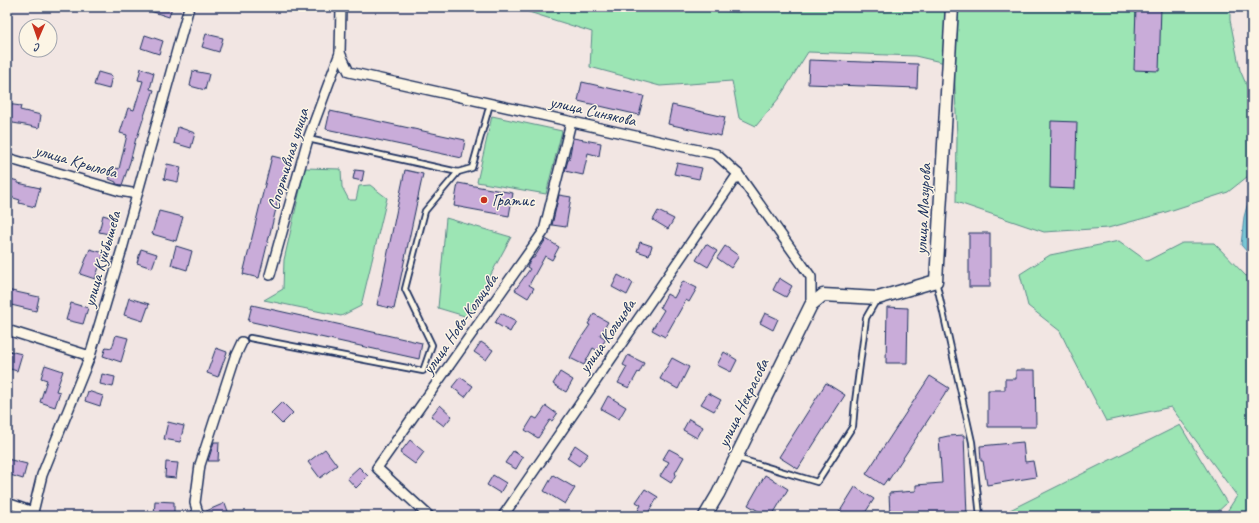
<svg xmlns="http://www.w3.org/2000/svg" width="1259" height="523" font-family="Caveat,sans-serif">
<rect width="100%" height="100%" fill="#f2e6e3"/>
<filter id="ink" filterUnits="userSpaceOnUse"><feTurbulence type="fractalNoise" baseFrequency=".025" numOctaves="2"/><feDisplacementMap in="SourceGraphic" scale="8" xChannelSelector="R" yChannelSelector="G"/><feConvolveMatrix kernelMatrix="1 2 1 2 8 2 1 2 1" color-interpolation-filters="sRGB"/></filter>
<g filter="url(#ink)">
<g fill="#9ce5b4" stroke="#5c8a89">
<path d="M513,7H639L740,12L742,7H771L772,9L773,7H1230V20L1240,70L1252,98V173L1228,192L1163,213L1108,228L1044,232L956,202L957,137L954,65L915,56L808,52L779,98L756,126L739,118L732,81L660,86L590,67L592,32Z"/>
<path d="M492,116L562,131L546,194L477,182Z"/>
<path d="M305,168L341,169L342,187L349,200H356L359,186L370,185L387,198L361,306L341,316L264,300L283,289L284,260Z"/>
<path d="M446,218L511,237L468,317L438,308Z"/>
<path d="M1119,241L1147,261L1182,243H1214L1246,276L1252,274V516H1224L1237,496L1171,407L1106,421L1072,356L1060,331L1028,306L1020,274L1050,255Z"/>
<path d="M1180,425L1227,503L1213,516H998Z"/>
</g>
<path fill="#77c6d4" stroke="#528aa5" d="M1252,187V253L1250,255L1241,245L1244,217Z"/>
<g fill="#c9acd9" stroke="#1b2f5e">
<path d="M144,7H172L169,17L144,9Z"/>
<path d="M1136,7H1161L1159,71L1134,70Z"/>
<path d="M206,34L223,38L219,52L202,47Z"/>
<path d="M145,35L163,41L159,54L141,48Z"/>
<path d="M809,60L918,64L917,88L808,84Z"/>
<path d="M141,68L154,73L150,89L154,90L149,104H148L137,138H136L130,162L122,185L116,184V182L109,179L113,167L119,169L127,135L120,133L128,108L134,110L143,81L138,80Z"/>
<path d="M193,71L209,74L205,90L190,86Z"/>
<path d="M98,72L112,76L109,89L94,85Z"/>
<path d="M582,82L644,96L639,115L578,101Z"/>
<path d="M7,104L21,106L20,110L41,115L39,128L25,125L7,122Z"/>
<path d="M672,105L725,117L721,136L668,124Z"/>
<path d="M330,111L465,140L462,158L326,129Z"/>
<path d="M1051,121L1077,122L1075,189L1050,188Z"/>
<path d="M178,127L195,133L191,148L174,143Z"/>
<path d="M573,138L601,143L599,156L588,153L583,175L565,171L568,160H569Z"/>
<path d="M272,156L288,160L259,278L243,274Z"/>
<path d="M677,163L702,168L699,179L674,174Z"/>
<path d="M167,164L181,167L178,182L164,179Z"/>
<path d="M355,170L364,171L362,181L353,179Z"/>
<path d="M405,170L423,174L394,309L377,305Z"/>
<path d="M7,178L18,181V183L40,188L35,207L19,203L20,200L7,196Z"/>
<path d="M458,183L513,193L509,216L454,206Z"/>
<path d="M559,195L571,197L566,227L552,225Z"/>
<path d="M159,211L183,217L176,241L152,234Z"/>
<path d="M658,211L674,219L668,229L653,220Z"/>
<path d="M103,215L113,218L109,234L99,232Z"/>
<rect x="969" y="233" width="21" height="54"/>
<path d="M546,239L559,247L552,260L545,256L529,285L534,288L528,298L515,290L530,269L527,267L531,259L533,258H534Z"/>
<path d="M640,242L652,246L649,255L637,251Z"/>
<path d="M706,244L717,251L708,267L696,260Z"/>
<path d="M176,246L192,251L187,270L171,265Z"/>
<path d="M725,246L739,256L731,268L717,258Z"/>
<path d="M90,249L104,253L95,279L80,274Z"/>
<path d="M141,249L157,254L152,268L137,263Z"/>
<path d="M618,275L633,283L627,295L612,287Z"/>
<path d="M779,278L792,286L786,297L773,290Z"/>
<path d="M683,281L697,288L689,302L686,300L665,337L652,330L664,310L660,307L667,294L674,298Z"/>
<path d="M7,290L39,297L36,311L7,304Z"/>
<path d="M129,298L149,304L143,321L124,315Z"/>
<path d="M71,303L88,308L83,324L66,320Z"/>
<path d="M252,305L422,343L419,359L248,321Z"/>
<path d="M887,307L908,308L907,363H886Z"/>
<path d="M501,313L516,321L510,332L495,323Z"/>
<path d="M765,313L778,319L773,330L760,323Z"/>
<path d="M594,314L608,322L600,335L606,339L598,351L593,348L584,365L570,358L579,341L590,325L588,324Z"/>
<path d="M116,335L128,338L121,362L103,356L106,347L112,348Z"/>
<path d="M481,342L493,350L486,360L474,352Z"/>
<path d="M216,348L227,352L218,377L207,373Z"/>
<path d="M9,351L22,354L17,371L7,368V359Z"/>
<path d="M724,352L737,360L731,372L717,365Z"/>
<path d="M628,355L644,363L639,373L638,372L629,388L618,383L627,367L623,365Z"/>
<path d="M672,358L689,367L678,389L660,379Z"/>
<path d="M45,365L63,371L56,391L60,392L55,407L40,402L47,380L41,378Z"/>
<path d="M1016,370H1035L1036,427H988V390H1005V379H1016Z"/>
<path d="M560,372L573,380L566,392L553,384Z"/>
<path d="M102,374L115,377L113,387L100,384Z"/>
<path d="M930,376L949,388L888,481V478L883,485L866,474Z"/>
<path d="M460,377L473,386L465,397L452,387Z"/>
<path d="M826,383L845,395L798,469L779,457Z"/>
<path d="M88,391L103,396L100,406L85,401Z"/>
<path d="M708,393L721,400L714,411L701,404Z"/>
<path d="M608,396L626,407L619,419L601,409Z"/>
<path d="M282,402L293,413L282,424L271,413Z"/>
<path d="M440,405L452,416L444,426L431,416Z"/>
<path d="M546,406L557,414L552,421L550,420L538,438L525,430L533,417L537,419Z"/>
<path d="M689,419L703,427L697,438L683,430Z"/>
<path d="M168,422L184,426L180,442L164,439Z"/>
<path d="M964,435L967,516H890L889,493L916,491V485L942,483L939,438L948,436Z"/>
<path d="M410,440L424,452L415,464L400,453Z"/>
<path d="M214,442H219L218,461H208Z"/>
<path d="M1023,442L1025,462L1033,461L1036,477L987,485L983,461H981L980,446Z"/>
<path d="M575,445L588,454L579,466L567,458Z"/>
<path d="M325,449L337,465L320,478L308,462Z"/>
<path d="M669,449L684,457L675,473L676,474L671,483L660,476L669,462L663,459Z"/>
<path d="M513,451L523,457L516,469L505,463Z"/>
<path d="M7,459L27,464L23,479L7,474Z"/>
<path d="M166,462L178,463L176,478L165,477Z"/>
<path d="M359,467L368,476L356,488L347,478Z"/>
<path d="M493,475L506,483L500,493L487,485Z"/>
<path d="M553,475L575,488L565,504L544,491Z"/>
<path d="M765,475L788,489L772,516H767L748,505Z"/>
<path d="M855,487L874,499L863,516H837Z"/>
<path d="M645,489L658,497L646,516H635L641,505L636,502Z"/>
<path d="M155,501L174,502V516H154Z"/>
<path d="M225,503L229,514L225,516H205L204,512Z"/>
</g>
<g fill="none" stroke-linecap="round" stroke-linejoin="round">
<defs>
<g id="service">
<path d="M308,139L458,172"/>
<path d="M936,281L972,442L980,516"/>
<path d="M250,338L423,371L432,345L405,289L425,211L458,172L472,168L490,104"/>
<path d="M737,458L817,482L853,426L855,402L866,318L877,299"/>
</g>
<g id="minor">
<path d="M341,7L340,53L349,72L716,154L738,174L811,277V305"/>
<path d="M7,158L120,191L137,194"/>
<path d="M270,275L308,139L340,53"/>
<path d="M7,330L90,356"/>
<path d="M7,503L33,512"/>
<path d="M34,516L33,512L42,475L90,356L122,249L189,7"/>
<path d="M199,516L195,503L200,465L235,357L242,342"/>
<path d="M429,516L377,468L544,231L571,122"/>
<path d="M503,516L738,174"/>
</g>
<path id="tertiary" d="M705,516L718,494L811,305L823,295L878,298L936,281L952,7"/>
</defs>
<use href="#service" stroke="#1b2f5e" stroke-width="8"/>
<use href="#minor" stroke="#1b2f5e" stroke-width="12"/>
<use href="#tertiary" stroke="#1b2f5e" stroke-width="15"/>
<use href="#service" stroke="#fcf5e5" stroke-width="4.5"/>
<use href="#minor" stroke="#fcf5e5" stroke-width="9"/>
<use href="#tertiary" stroke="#fcf5e5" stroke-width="12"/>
</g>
</g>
<circle fill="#c8321e" stroke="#fcf5e5" stroke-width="1.5" cx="484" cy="200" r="4"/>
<g text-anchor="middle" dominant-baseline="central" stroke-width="3" stroke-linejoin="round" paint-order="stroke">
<g font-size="17" fill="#1b2f5e" stroke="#fcf5e5">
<text transform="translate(593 111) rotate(13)">улица Синякова</text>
<text transform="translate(288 159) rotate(-73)">Спортивная улица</text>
<text transform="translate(76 161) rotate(16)">улица Крылова</text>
<text transform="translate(923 209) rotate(-87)">улица Мазурова</text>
<text transform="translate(102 259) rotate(-74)">улица Куйбышева</text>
<text transform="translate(460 324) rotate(-55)">улица Ново-Кольцова</text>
<text transform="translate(607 336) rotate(-55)">улица Кольцова</text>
<text transform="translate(743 403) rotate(-64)">улица Некрасова</text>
</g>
<g font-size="17" fill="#1b2f5e" stroke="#fcf5e5" text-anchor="start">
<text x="492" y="200">Гратис</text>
</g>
</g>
<rect width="1259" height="523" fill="none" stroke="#fcf5e5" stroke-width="24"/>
<rect x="12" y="12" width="1235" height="499" fill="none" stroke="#1b2f5e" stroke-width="1.5" filter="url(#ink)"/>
<g transform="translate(38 38) rotate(182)"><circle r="19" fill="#fcf5e5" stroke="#a2a6af"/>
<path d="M0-3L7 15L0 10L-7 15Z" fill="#c8321e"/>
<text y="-6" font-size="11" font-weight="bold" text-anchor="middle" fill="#1b2f5e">С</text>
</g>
</svg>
